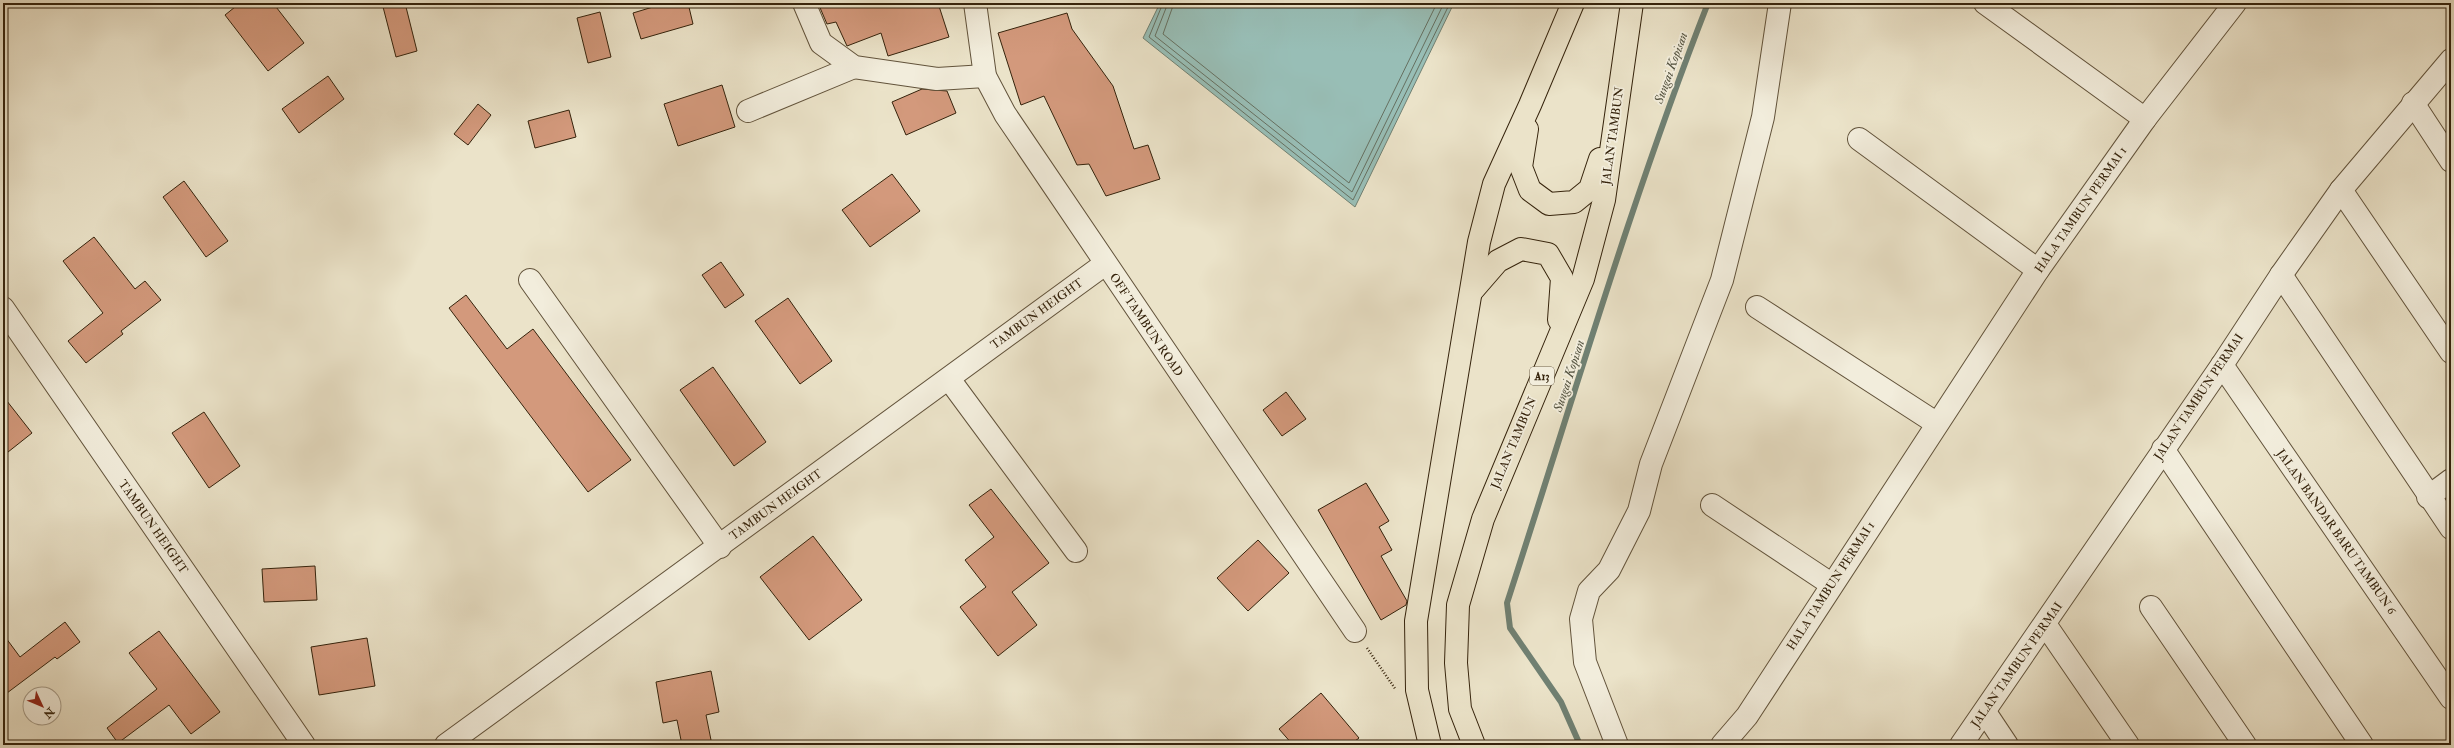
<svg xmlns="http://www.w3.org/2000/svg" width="2454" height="748" font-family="'IM FELL Double Pica',serif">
<rect width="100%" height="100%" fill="#ebe3c9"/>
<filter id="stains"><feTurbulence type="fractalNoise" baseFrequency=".005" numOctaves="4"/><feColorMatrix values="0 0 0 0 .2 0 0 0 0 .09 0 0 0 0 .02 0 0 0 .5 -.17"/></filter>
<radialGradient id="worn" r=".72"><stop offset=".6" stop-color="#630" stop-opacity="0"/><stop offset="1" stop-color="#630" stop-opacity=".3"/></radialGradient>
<path fill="#98beb6" stroke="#708072" d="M1160,3H1454L1355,207L1143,38Z"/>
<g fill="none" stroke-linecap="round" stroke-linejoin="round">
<g stroke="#667061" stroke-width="1">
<path d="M1163,3L1149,37L1353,200L1450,3"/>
<path d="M1168,3L1155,36L1352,192L1444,3"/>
<path d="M1174,3L1163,34L1349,183L1437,3"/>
</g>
<path stroke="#708072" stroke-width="6" d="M1580,745L1561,702L1510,628L1507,603C1572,403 1631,200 1708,3"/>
</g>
<g fill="#d3997c" stroke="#35230c">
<path d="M240,3H273L304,43L268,71L225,15Z"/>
<path d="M382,3H405L417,51L396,57Z"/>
<path d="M666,3H688L693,24L641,39L633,13Z"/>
<path d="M818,3H938L949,37L888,56L881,33L847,46L836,22L827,24Z"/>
<path d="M600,12L611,57L588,63L577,18Z"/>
<path d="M1067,13L1072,29L1113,86L1134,149L1148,145L1160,179L1106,196L1089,164L1077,165L1044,96L1021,105L998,33Z"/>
<path d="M328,76L344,99L299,133L282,109Z"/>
<path d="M722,85L735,127L678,146L664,104Z"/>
<path d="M922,89L947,91L956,113L906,135L892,102Z"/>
<path d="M478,104L491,115L468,145L454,134Z"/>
<path d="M569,110L576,137L535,148L528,121Z"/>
<path d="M892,174L920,211L870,247L842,210Z"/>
<path d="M184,181L228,241L206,257L163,197Z"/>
<path d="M94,237L135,289L145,281L161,300L121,331L123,334L86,363L68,341L103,313L63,261Z"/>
<path d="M721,262L744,295L725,308L702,275Z"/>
<path d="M466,295L507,349L533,329L631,460L588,492L449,308Z"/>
<path d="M788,298L832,361L800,384L755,321Z"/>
<path d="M713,367L766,442L734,466L680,390Z"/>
<path d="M1286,392L1306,419L1282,436L1263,410Z"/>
<path d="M3,396L32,433L3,456Z"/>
<path d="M204,412L240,466L209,488L172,433Z"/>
<path d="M1366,483L1389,521L1379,527L1392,550L1381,556L1407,601L1406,605L1381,620L1318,510Z"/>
<path d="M991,489L1049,563L1012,592L1037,625L998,656L960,607L986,587L965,560L994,537L969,505Z"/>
<path d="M813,536L862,600L809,640L760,577Z"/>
<path d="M1258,540L1289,573L1248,611L1217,578Z"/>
<path d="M315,566L317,600L264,602L262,569Z"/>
<path d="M65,622L80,642L57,659L55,657L3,696V634L20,657Z"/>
<path d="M159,631L220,712L191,734L169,705L118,743L107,728L157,689L129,653Z"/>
<path d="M367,638L375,686L319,695L311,647Z"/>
<path d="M711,671L719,712L706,715L712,745H682L677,720L663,723L656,682Z"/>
<path d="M1321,693L1359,738L1350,745H1293L1279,729Z"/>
</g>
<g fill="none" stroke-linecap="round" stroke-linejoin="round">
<defs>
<g id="minor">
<path d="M804,3L821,43L854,67L937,79L985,76"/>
<path d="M975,3L985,76L1005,114L1355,631"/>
<path d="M1985,3L2145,119"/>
<path d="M2413,103L2451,161"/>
<path d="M748,111L854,67"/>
<path d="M1859,139L2038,270"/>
<path d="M2341,190L2451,352"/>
<path d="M2281,275L2451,528"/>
<path d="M530,280L720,547"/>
<path d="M1757,307L1936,423"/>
<path d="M3,308L304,745"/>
<path d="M2222,365L2451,698"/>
<path d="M949,379L1076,551"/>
<path d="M2163,449L2362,745"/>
<path d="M2428,497L2451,480"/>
<path d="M1712,505L1831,584"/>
<path d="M2151,607L2245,745"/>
<path d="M2045,624L2128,745"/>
<path d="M1985,712L2007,745"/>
<path d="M446,745L1105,264"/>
<path d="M1617,745L1585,662L1581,619L1589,591L1609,570L1639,511L1651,464L1722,280L1763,117L1780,3"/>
<path d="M1722,745L1747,716L2038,270L2145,119L2235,3"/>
<path d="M1961,745L2222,365L2281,275L2341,190L2451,60"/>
</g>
<g id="major">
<path d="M1527,129L1521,167L1530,190L1549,204L1574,202L1590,189L1600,159"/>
<path d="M1472,291L1498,261L1521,249L1548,254L1562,278L1559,320"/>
<path d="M1430,745L1417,690L1416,621L1479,242L1494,184L1530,105L1573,3"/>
<path d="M1474,745L1460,709L1456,663L1458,605L1483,519L1583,279L1604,200L1632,3"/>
</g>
</defs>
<use href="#minor" stroke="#62533b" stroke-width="24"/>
<use href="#major" stroke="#35230c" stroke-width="24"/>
<path stroke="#35230c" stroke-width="2.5" stroke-dasharray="1 2" stroke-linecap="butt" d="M1367,648L1396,690"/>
<use href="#minor" stroke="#f2eddc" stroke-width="22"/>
<use href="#major" stroke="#ebe3c9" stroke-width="22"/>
</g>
<g text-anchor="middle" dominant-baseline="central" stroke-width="3.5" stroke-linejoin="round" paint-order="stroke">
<rect fill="#f2eddc" stroke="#6e604a" stroke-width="1" x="1530" y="367" width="24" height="18" rx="3"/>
<g font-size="11" font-weight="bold" fill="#35230c">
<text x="1542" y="376">A13</text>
</g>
<g font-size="12" fill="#35230c" stroke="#f2eddc">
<text transform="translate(1613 136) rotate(-82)">JALAN TAMBUN</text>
<text transform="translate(2081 210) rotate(-55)">HALA TAMBUN PERMAI 1</text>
<text transform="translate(1037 314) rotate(-36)">TAMBUN HEIGHT</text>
<text transform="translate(1146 325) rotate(56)">OFF TAMBUN ROAD</text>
<text transform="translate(2199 397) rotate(-56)">JALAN TAMBUN PERMAI</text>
<text transform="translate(1514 443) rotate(-67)">JALAN TAMBUN</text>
<text transform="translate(776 505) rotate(-36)">TAMBUN HEIGHT</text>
<text transform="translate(153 527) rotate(55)">TAMBUN HEIGHT</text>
<text transform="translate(2336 532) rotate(55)">JALAN BANDAR BARU TAMBUN 6</text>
<text transform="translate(1831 586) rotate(-57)">HALA TAMBUN PERMAI 1</text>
<text transform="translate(2017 665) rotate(-55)">JALAN TAMBUN PERMAI</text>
</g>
<g font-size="13" font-style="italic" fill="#53523f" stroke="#f2eddc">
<text transform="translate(1671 68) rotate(-70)">Sungai Kopisan</text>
<text transform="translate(1569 376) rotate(-72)">Sungai Kopisan</text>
</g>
</g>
<rect width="2454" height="748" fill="none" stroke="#ebe3c9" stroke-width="16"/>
<rect x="4" y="4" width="2446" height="740" fill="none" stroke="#35230c" stroke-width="2"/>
<rect x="8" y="8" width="2438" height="732" fill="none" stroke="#35230c"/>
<g transform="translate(42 706) rotate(134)"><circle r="19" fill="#f2eddc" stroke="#a69c89"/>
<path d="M0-3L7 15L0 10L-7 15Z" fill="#8f2418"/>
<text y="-6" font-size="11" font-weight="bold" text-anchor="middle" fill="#35230c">N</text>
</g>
<rect width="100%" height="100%" filter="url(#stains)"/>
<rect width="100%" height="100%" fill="url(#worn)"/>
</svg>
